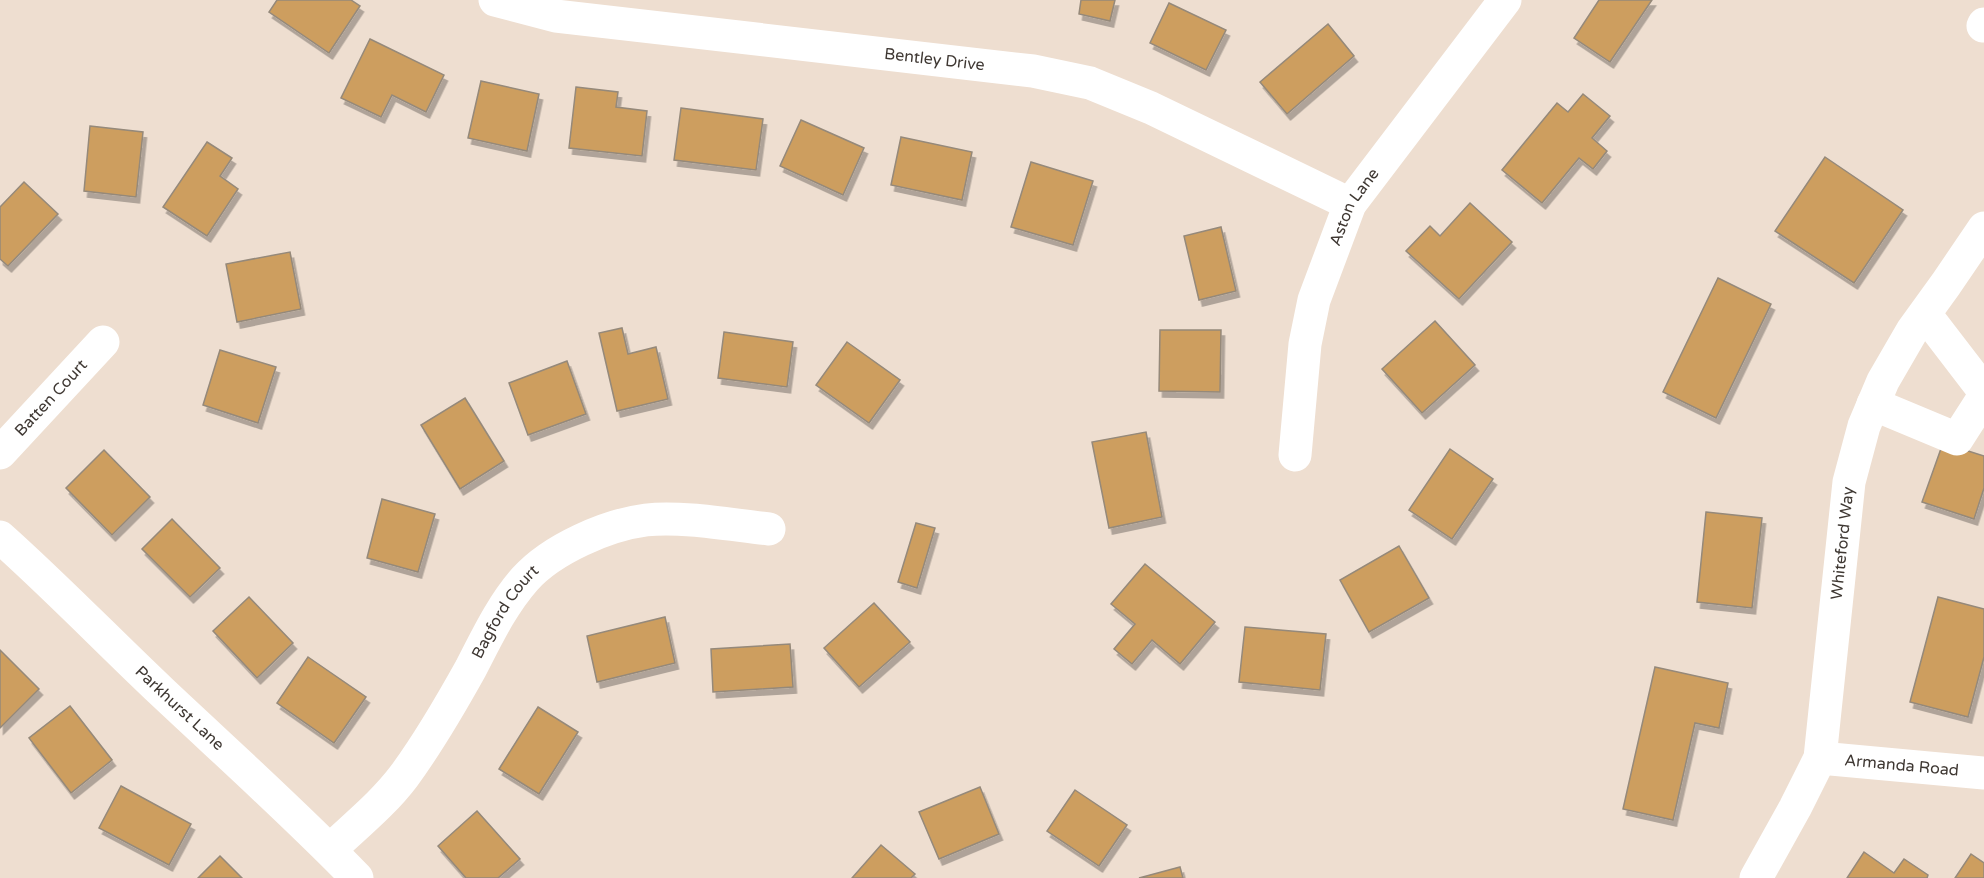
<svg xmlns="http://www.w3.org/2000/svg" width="1984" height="878" font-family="'Varela Round',sans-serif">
<defs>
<filter id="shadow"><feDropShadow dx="3.5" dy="6" stdDeviation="0" flood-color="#0004"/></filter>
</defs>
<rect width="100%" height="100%" fill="#eeded0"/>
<g fill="#cd9e5f" stroke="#95897a" stroke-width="1.5" filter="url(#shadow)">
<path d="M277,0H351L360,6L329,53L269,12Z"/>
<path d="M1081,0H1115L1110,21L1079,14Z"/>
<path d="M1599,0H1652L1610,62L1574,38Z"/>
<path d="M1169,3L1226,30L1206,70L1150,43Z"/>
<path d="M1328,24L1354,56L1287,114L1260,82Z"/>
<path d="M370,39L444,75L426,112L392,95L381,117L341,98Z"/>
<path d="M481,81L539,94L527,151L468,138Z"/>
<path d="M576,87L618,92L616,107L647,111L642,156L569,148Z"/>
<path d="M1583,94L1610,116L1592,138L1607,151L1593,169L1579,158L1542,203L1502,170L1557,103L1568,112Z"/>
<path d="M681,108L763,119L756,170L674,160Z"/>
<path d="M801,120L864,148L843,195L780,166Z"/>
<path d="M90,126L143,132L136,197L84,191Z"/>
<path d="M901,137L972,152L962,200L891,185Z"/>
<path d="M207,142L232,158L220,176L238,189L207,236L163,207Z"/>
<path d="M1825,157L1903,210L1854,283L1775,231Z"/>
<path d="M1031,162L1093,181L1073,245L1011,227Z"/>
<path d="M24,182L58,214L8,266L0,259V207Z"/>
<path d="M1470,203L1512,242L1459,299L1406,251L1430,226L1440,236Z"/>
<path d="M1221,227L1236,291L1199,300L1184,236Z"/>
<path d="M290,252L301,309L237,322L226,264Z"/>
<path d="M1718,278L1771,304L1716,418L1663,392Z"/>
<path d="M1435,321L1475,365L1422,413L1382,369Z"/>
<path d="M622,328L628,354L656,347L668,399L617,411L599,333Z"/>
<path d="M1160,330H1221L1220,392L1159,391Z"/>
<path d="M724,332L793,342L787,387L718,378Z"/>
<path d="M847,342L900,380L869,423L816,385Z"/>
<path d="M220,350L276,367L258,423L203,405Z"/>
<path d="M567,361L586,414L528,435L509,383Z"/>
<path d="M465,398L504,461L460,489L421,425Z"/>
<path d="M1146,432L1162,517L1109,528L1092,442Z"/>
<path d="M1943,443L1984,456V488L1974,519L1922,502Z"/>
<path d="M1450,449L1493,479L1452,539L1409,510Z"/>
<path d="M104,450L150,497L112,535L66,488Z"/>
<path d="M382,499L435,514L418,572L367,558Z"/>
<path d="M1706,512L1762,518L1752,608L1697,602Z"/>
<path d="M172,519L220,568L190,597L142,549Z"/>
<path d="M916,523L935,528L917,588L898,582Z"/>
<path d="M1399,546L1429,598L1369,632L1340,580Z"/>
<path d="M1145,564L1215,622L1180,664L1152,640L1132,664L1114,649L1135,624L1111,604Z"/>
<path d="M249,597L293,643L257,678L213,631Z"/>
<path d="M1938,597L1984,609V657L1968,717L1910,702Z"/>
<path d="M874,603L910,642L859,687L824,648Z"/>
<path d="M665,617L675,663L597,682L587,636Z"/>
<path d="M1245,627L1326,634L1320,690L1239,682Z"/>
<path d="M790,644L793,687L713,692L711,649Z"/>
<path d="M0,650L39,689L0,728Z"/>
<path d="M308,657L366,697L334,743L277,703Z"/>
<path d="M1655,667L1728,683L1719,728L1695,723L1673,820L1623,809Z"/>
<path d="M70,706L112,760L71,793L29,738Z"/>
<path d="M538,707L578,732L539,794L499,769Z"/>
<path d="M121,786L191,824L169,865L99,828Z"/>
<path d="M980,787L999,834L939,859L919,812Z"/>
<path d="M1075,790L1127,825L1099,866L1047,831Z"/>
<path d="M477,811L520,859L498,878H466L438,846Z"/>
<path d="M881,845L915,874L911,878H852Z"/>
<path d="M1864,852L1894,873L1904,859L1928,875L1927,878H1847Z"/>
<path d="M1971,854L1984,863V878H1955Z"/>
<path d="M220,856L242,878H198Z"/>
<path d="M1180,867L1183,878H1139Z"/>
</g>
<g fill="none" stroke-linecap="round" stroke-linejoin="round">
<g stroke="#fff" stroke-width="33">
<path id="s1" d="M495,0L556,16L1033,71L1090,83L1151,108L1350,204"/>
<path d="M1983,26L1984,24"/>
<path d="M1925,314L1984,391"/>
<path d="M1873,404L1957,439L1984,397"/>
<path id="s2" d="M0,453L103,342"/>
<path id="s3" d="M1295,455L1305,344L1314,300L1350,204L1505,0"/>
<path id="s4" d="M0,537C56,587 108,641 162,692C228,754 295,814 357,878"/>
<path id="s5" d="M1820,758L1984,773"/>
<path id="s6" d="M330,850C355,826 383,804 404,776C429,742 451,704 471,668C487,637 502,605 525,579C552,549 607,525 646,520C683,516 731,525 769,529"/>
<path id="s7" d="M1756,878L1795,808L1820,758L1849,482L1864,426L1883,381L1912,331L1946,284L1984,228"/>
</g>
</g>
<g text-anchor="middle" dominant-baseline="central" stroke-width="4.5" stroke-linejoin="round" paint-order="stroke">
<g font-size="16" fill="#3f3833" stroke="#eeded0">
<text stroke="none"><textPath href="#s1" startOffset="444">Bentley Drive</textPath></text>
<text stroke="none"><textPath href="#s3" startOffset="258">Aston Lane</textPath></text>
<text stroke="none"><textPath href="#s2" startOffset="75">Batten Court</textPath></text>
<text stroke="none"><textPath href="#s7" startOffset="352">Whiteford Way</textPath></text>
<text stroke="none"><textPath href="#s6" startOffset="298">Bagford Court</textPath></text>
<text stroke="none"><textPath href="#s4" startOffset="248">Parkhurst Lane</textPath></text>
<text stroke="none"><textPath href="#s5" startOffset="82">Armanda Road</textPath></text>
</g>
</g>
</svg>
